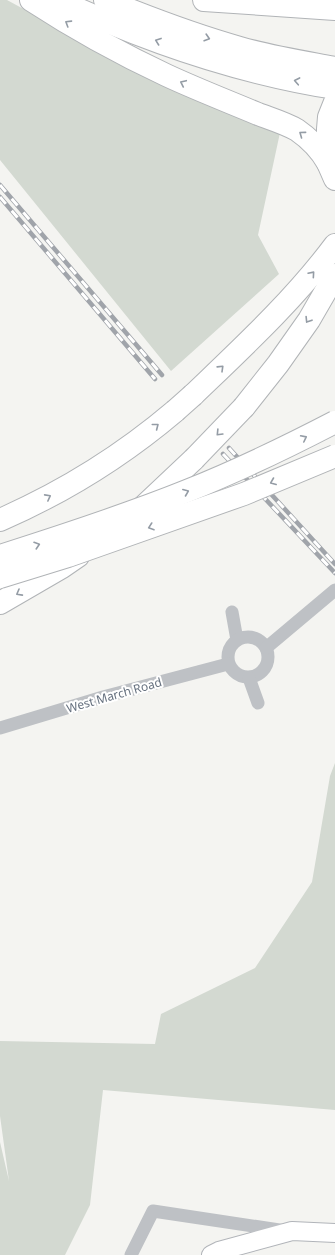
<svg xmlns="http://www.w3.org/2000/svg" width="335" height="1255" font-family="'Noto Sans',sans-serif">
<rect width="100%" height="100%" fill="#f4f4f1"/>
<g fill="#d3d9d1">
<path d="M0,0H7L156,81L281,128L258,235L279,274L171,371L0,160Z"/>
<path d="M335,763V1110L103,1090L90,1205L65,1255H0V1142L9,1181L0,1116V1041L155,1044L161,1014L255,968L312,882L330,776Z"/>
</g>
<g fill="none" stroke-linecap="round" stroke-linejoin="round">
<defs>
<path id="secondary" d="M211,1255L219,1251L292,1231L335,1233"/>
<g id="highway">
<path d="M31,0C74,28 119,53 166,75C196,89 227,101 258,114C271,119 285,123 297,130C310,139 320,149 328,163"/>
<path d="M58,0C146,41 239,73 335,88"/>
<path d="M105,0C149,18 194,35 240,48C271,57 303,62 335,68"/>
<path d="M204,0L335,9"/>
<path d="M335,102L329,117L328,129V163L335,179"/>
<path d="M193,395C243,347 294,300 335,245"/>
<path d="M244,407L278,364L309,320L335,275"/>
<path d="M141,509L194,459"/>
<path d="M0,520C64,492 122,456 175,411"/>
<path d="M0,603L62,567L78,556"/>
</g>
</defs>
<use href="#secondary" stroke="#b1b4b9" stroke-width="20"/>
<use href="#highway" stroke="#b1b4b7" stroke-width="24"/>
<g stroke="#bec1c5" stroke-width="13">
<path d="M232,612L237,640"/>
<circle cx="248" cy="657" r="20"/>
<path d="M266,648L335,590"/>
<path d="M249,678L258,703"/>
<path d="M0,728L103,697L228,664"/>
<path d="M131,1255L153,1211L286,1231"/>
</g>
<use href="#secondary" stroke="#fff" stroke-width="18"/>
<use href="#highway" stroke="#fff" stroke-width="22"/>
<defs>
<g id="rail">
<path d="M0,185L162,375"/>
<path d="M0,197L155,379"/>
<path d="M229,448L335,564"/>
<path d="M223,454L335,573"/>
</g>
</defs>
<use href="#rail" stroke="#a0a4aa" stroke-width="4.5"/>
<use href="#rail" stroke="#fff" stroke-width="3" stroke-dasharray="9" stroke-linecap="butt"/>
<defs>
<g id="highway-bridge">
<path d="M175,411L193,395"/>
<path d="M194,459L244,407"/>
<path d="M0,556C63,536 125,516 187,491C237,471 287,447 335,422"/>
<path d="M0,577L68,556L244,494L335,456"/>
</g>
</defs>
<use href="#highway-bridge" stroke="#b1b4b7" stroke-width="24" stroke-linecap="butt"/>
<use href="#highway-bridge" stroke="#fff" stroke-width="22"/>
</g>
<defs><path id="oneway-chevron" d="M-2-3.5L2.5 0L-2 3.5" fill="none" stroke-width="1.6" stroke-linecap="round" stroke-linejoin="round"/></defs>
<g stroke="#949ca5">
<use href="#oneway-chevron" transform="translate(68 23) rotate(-148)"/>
<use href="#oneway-chevron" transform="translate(207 38) rotate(17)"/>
<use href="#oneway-chevron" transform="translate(158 41) rotate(-160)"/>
<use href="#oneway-chevron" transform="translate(297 81) rotate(-169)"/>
<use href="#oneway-chevron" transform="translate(183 83) rotate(-155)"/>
<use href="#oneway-chevron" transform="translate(302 134) rotate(-144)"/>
<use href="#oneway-chevron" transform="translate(312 274) rotate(-49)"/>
<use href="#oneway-chevron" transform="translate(308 320) rotate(122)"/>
<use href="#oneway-chevron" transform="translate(221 368) rotate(-44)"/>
<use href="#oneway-chevron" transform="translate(156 426) rotate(-38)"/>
<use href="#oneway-chevron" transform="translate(219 433) rotate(134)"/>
<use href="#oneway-chevron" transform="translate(304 438) rotate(-27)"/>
<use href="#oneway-chevron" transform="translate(273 482) rotate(158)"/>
<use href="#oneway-chevron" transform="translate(186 492) rotate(-22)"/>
<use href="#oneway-chevron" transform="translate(48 497) rotate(-28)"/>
<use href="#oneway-chevron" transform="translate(151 527) rotate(161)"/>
<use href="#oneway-chevron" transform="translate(37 545) rotate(-18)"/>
<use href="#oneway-chevron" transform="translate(19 593) rotate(151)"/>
</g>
<g text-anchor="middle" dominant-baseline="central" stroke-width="4" stroke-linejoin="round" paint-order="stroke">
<g font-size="12" fill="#66717f" stroke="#fff">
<text transform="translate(114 695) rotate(-16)">West March Road</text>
</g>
</g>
</svg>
